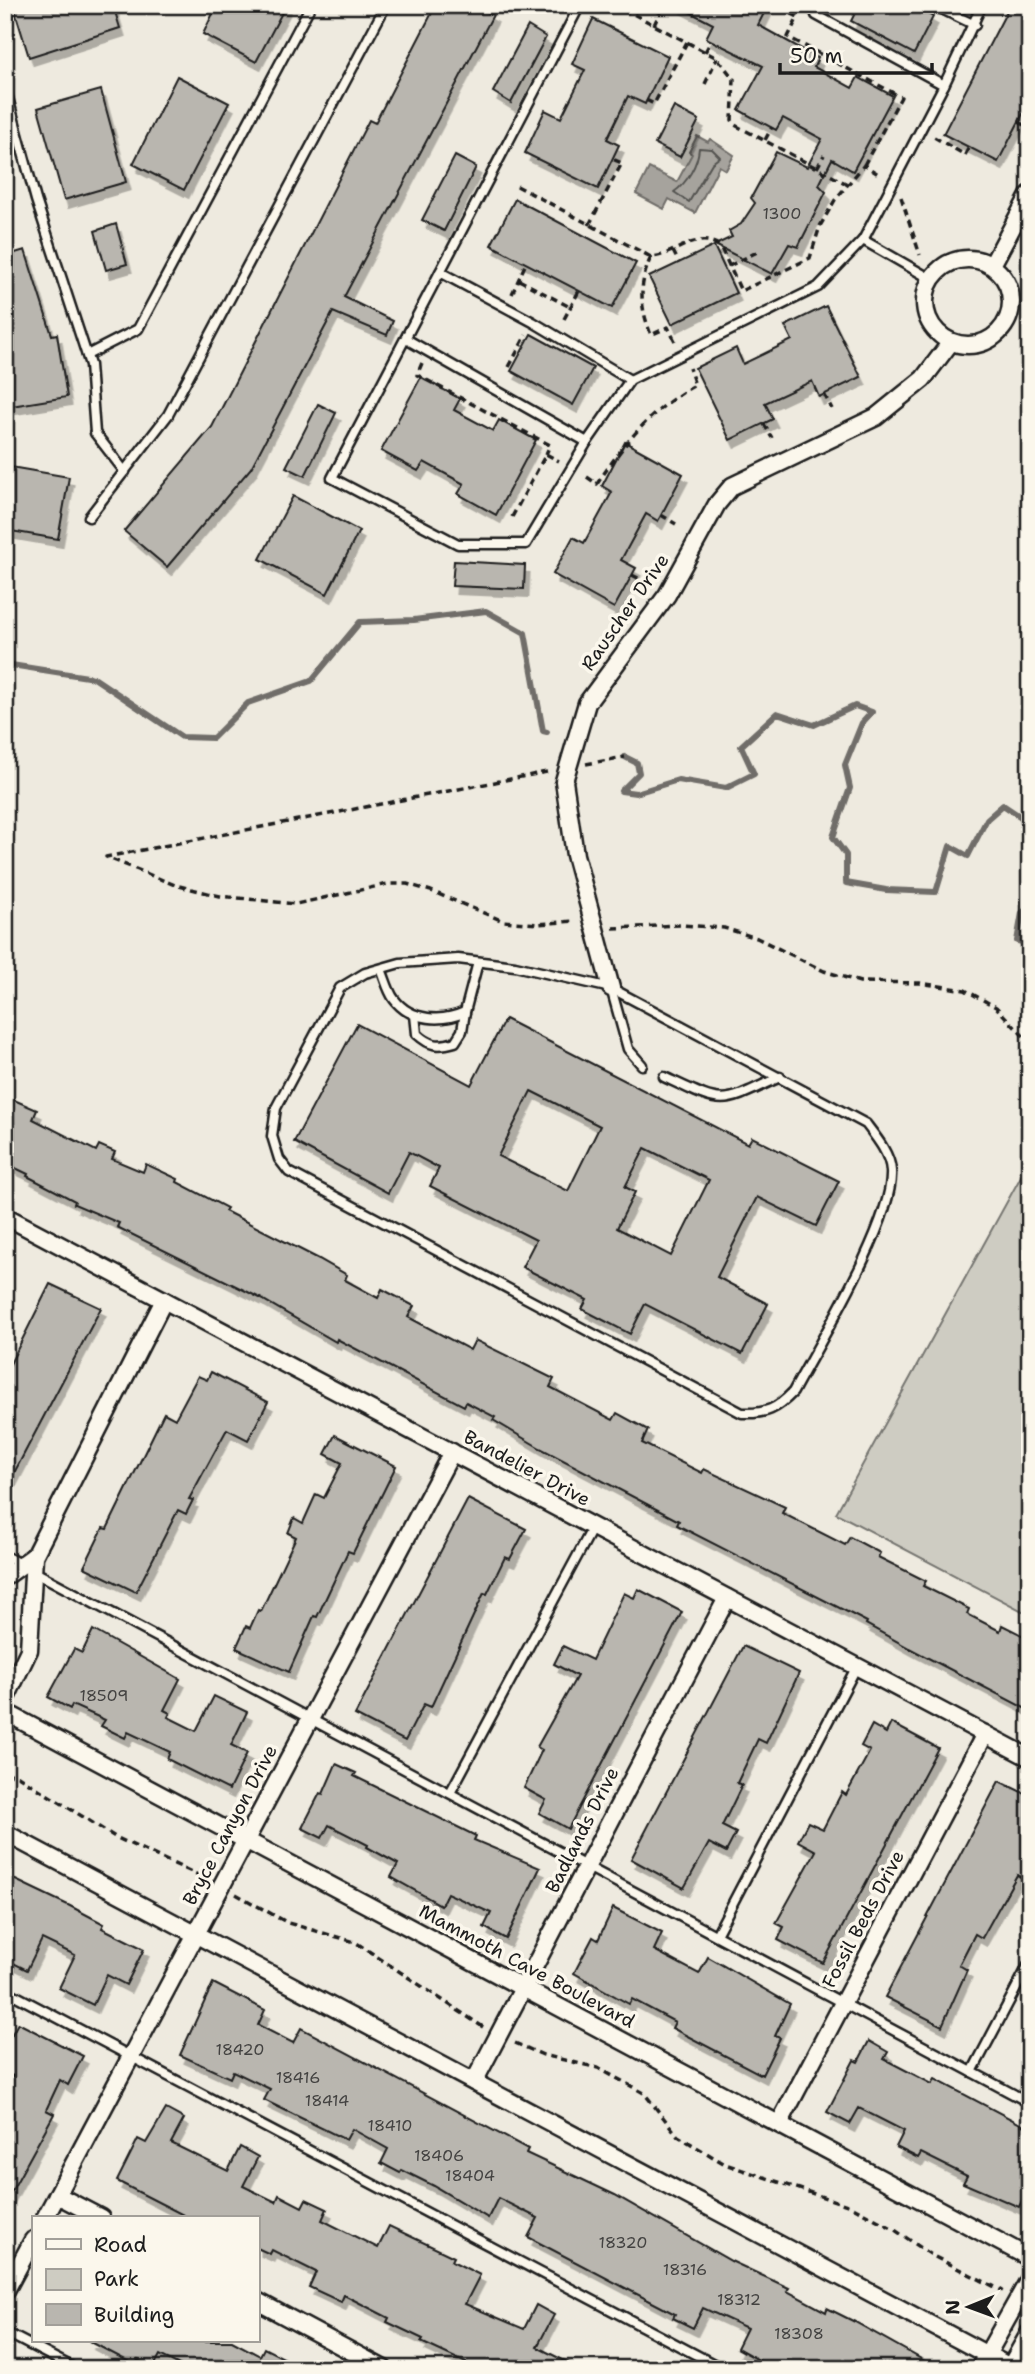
<svg xmlns="http://www.w3.org/2000/svg" width="1035" height="2374" font-family="'Shantell Sans',sans-serif">
<defs>
<filter id="shadow"><feDropShadow dx="4.5" dy="8" stdDeviation="0" flood-color="#0004"/></filter>
</defs>
<rect width="100%" height="100%" fill="#eeeadf"/>
<filter id="ink" filterUnits="userSpaceOnUse"><feTurbulence type="fractalNoise" baseFrequency=".0143" numOctaves="2"/><feDisplacementMap in="SourceGraphic" scale="14" xChannelSelector="R" yChannelSelector="G"/><feConvolveMatrix kernelMatrix="1 2 1 2 8 2 1 2 1" color-interpolation-filters="sRGB"/></filter>
<g filter="url(#ink)">
<path fill="#ceccc2" stroke="#75746f" stroke-width="2" d="M1030,1160V1615L836,1513Z"/>
<path fill="#a6a39d" stroke="#6f6d69" stroke-width="2" d="M697,136L708,142L710,139L734,155L726,170L719,166L695,213L669,199L664,209L636,194L649,168L677,182L692,154L689,152Z"/>
<g fill="none" stroke-linecap="round" stroke-linejoin="round">
<path stroke="#535250" stroke-width="2" d="M699,148L712,149L720,157L712,163L689,202L674,192C687,183 698,164 699,148Z"/>
<g stroke="#6f6d69" stroke-width="6">
<path d="M5,664L94,678L182,737L213,738L248,703L311,681L360,622L414,620L486,611L525,633L543,731L547,732"/>
<path d="M625,757L637,763L639,773L621,791L636,793L678,780L726,788L754,774L741,746L777,713L814,725L855,706L872,712L862,723L845,765L850,788L833,837L846,855V883L886,890L936,892L950,846L968,856L987,819L1003,805L1030,823"/>
<path d="M1030,907L1022,913L1017,941L1030,943"/>
<path d="M1030,980L1026,984L1030,986"/>
</g>
</g>
<g fill="#b9b6af" stroke="#1c1c1c" stroke-width="2" fill-rule="evenodd" filter="url(#shadow)">
<path d="M13,5H113L120,28L29,57Z"/>
<path d="M217,5H286L256,62L203,34Z"/>
<path d="M436,5H474L493,15L344,297L393,321L387,335L333,312L251,468L167,567L124,531L212,427L369,120L375,123Z"/>
<path d="M676,5H768L758,25L818,58L814,67L852,88L858,77L893,96L853,171L832,159L819,185L826,192L798,247L789,244L772,274L715,245L732,237L729,231L741,224L755,203L751,198L776,152L807,167L822,139L783,118L776,130L739,110L763,66L706,38L713,24Z"/>
<path d="M859,5H912L933,17L914,54L851,21Z"/>
<path d="M1010,5H1030V100L998,162L943,134Z"/>
<path d="M593,19L668,56L645,104L628,96L607,139L619,145L598,189L525,153L545,110L561,118L585,70L572,64Z"/>
<path d="M528,26L546,37L511,103L493,92Z"/>
<path d="M177,76L229,103L184,190L133,164Z"/>
<path d="M101,90L126,182L64,200L38,108Z"/>
<path d="M674,107L699,120L680,157L655,144Z"/>
<path d="M455,156L476,167L444,231L422,220Z"/>
<path d="M515,199L636,263L612,308L491,245Z"/>
<path d="M116,224L127,264L106,270L95,231Z"/>
<path d="M714,246L736,293L672,324L649,277Z"/>
<path d="M25,250L52,335L57,334L67,397L5,407V256Z"/>
<path d="M826,306L861,377L819,397L812,381L765,403L773,419L730,440L695,368L736,348L743,364L792,340L785,326Z"/>
<path d="M531,334L593,368L573,405L511,371Z"/>
<path d="M421,377L460,399L454,410L493,431L499,420L536,440L496,515L458,494L464,484L424,462L418,471L381,451Z"/>
<path d="M318,404L336,413L305,476L286,467Z"/>
<path d="M625,442L683,474L658,521L646,514L621,560L636,568L614,608L553,574L573,537L584,543L612,492L602,486Z"/>
<path d="M5,466L69,477L58,539L5,530Z"/>
<path d="M293,496L359,531L327,594L260,559Z"/>
<path d="M454,561L525,565L524,589L452,586Z"/>
<path d="M505,1019L748,1144L752,1137L839,1181L816,1226L757,1197L717,1277L768,1304L742,1354L645,1304L630,1334L582,1309L587,1300L522,1267L536,1240L430,1186L439,1168L409,1152L388,1193L294,1142L357,1024L471,1085ZM531,1091L600,1126L568,1191L498,1156ZM645,1148L709,1180L671,1256L617,1228L635,1192L625,1187Z"/>
<path d="M5,1096L37,1110L33,1119L96,1151L99,1145L115,1152L112,1159L143,1172L146,1164L178,1179L177,1182L227,1208L225,1211L319,1259L347,1275L345,1280L378,1298L382,1289L414,1306L408,1317L470,1350L475,1340L554,1379L550,1387L613,1420L617,1413L648,1430L642,1443L702,1473L704,1469L785,1507L782,1513L845,1545L850,1537L880,1553L878,1557L926,1581L923,1586L969,1609L967,1614L1000,1631L1002,1625L1030,1639V1711L909,1648L866,1624L867,1622L677,1525L679,1521L540,1448L493,1420L495,1417L466,1402L464,1406L337,1339L336,1342L260,1298L117,1227L119,1223L74,1204L75,1201L27,1176L28,1174L5,1163Z"/>
<path d="M50,1284L101,1308L5,1490V1374Z"/>
<path d="M211,1372L268,1402L248,1440L227,1429L189,1499L193,1500L186,1514L178,1510L136,1592L84,1567L103,1528L107,1529L164,1413L175,1419L198,1376L207,1380Z"/>
<path d="M335,1435L396,1466L353,1553L348,1551L317,1617L314,1616L289,1672L236,1648L246,1626L250,1628L258,1610L261,1611L296,1537L288,1533L294,1518L303,1523L316,1494L324,1498L342,1463L325,1454Z"/>
<path d="M468,1499L526,1529L510,1559L505,1557L487,1594L484,1593L431,1707L424,1704L405,1741L355,1715Z"/>
<path d="M638,1589L682,1612L568,1829L539,1813L546,1800L524,1788L542,1750L537,1747L577,1676L554,1664L563,1646L592,1660L624,1593L634,1598Z"/>
<path d="M93,1630L180,1679L164,1710L170,1713L168,1717L196,1731L214,1696L247,1712L231,1745L247,1753L229,1790L167,1759L170,1752L128,1732L125,1738L101,1726L105,1720L72,1705L70,1709L48,1697L74,1649L82,1653Z"/>
<path d="M743,1646L799,1673L766,1743L758,1739L737,1783L742,1785L722,1826L736,1833L726,1852L709,1843L684,1888L631,1859Z"/>
<path d="M891,1723L938,1748L823,1963L778,1940L784,1927L776,1923L816,1851L798,1841L808,1822L823,1829L842,1792L846,1795L870,1751L861,1746L872,1725L886,1733Z"/>
<path d="M336,1764L356,1773L354,1776L476,1836L474,1840L540,1868L506,1939L484,1927L491,1913L447,1893L441,1905L391,1877L398,1864L367,1847L368,1845L329,1825L322,1838L302,1828L320,1793L323,1794Z"/>
<path d="M999,1781L1030,1796V1863L1022,1878L1017,1875L982,1938L975,1934L959,1965L967,1970L942,2026L885,1997Z"/>
<path d="M5,1875L70,1906L104,1924L102,1928L144,1949L126,1985L107,1975L93,2005L59,1988L75,1955L42,1939L27,1970L5,1959Z"/>
<path d="M613,1908L662,1933L654,1950L699,1974L708,1957L790,2004L775,2036L780,2038L762,2075L672,2028L675,2022L632,1999L629,2004L574,1973L593,1937L598,1940Z"/>
<path d="M213,1983L265,2010L258,2025L293,2043L301,2028L528,2149L526,2153L615,2195L731,2261L789,2288L787,2291L826,2312L827,2308L855,2322L939,2369H775L737,2348L747,2328L703,2308L693,2328L673,2318L675,2314L528,2237L538,2218L498,2198L488,2218L434,2186L402,2170L400,2173L381,2163L388,2149L352,2129L346,2140L264,2100L270,2089L233,2071L230,2078L180,2055Z"/>
<path d="M18,2023L83,2056L68,2085L60,2080L46,2110L54,2114L5,2203V2090L13,2076L5,2072V2047Z"/>
<path d="M869,2041L888,2052L884,2059L932,2084L935,2079L1030,2129V2183L1019,2207L963,2183L967,2176L921,2153L918,2158L896,2147L904,2131L859,2108L850,2124L827,2112L854,2060L858,2062Z"/>
<path d="M166,2109L184,2119L171,2143L228,2171L240,2147L258,2157L243,2186L276,2202L279,2195L302,2207L306,2199L327,2209L322,2220L378,2248L389,2226L454,2257L452,2261L480,2275L465,2304L524,2329L536,2305L554,2315L537,2347L581,2369H479L421,2342L423,2339L387,2322L389,2318L344,2295L341,2302L309,2287L316,2272L272,2250L270,2254L257,2248V2218H189L117,2181L138,2139L146,2143Z"/>
<path d="M89,2341H232L260,2356L264,2348L305,2369H187L160,2355L153,2368L138,2360L135,2365Z"/>
</g>
<g fill="none" stroke-linecap="round" stroke-linejoin="round">
<defs>
<g id="lane">
<path d="M580,5L332,478L458,544H526L587,442L630,380L818,287L863,240L944,85L982,5"/>
<path d="M817,5L816,15L944,85"/>
<path d="M933,5L975,25"/>
<path d="M5,87L36,200L90,365L95,433L125,472"/>
<path d="M863,240L931,279"/>
<path d="M440,272L533,322L630,380"/>
<path d="M406,339L587,442"/>
<path d="M87,355L138,329L311,5"/>
<path d="M89,517L168,415L386,5"/>
<path d="M458,959L515,966L611,988L866,1124C876,1137 890,1154 891,1171C894,1221 819,1343 793,1392C777,1409 766,1414 742,1413L289,1172L279,1159L272,1136L276,1108L340,988L365,973L400,963Z"/>
<path d="M381,969C385,978 388,991 394,999C411,1022 443,1022 465,1012L478,962"/>
<path d="M611,988L628,1049L642,1065"/>
<path d="M415,1015L417,1034C430,1046 438,1047 455,1042L462,1031L465,1012"/>
<path d="M664,1077C726,1106 718,1106 780,1077"/>
<path d="M5,1556L1030,2103"/>
<path d="M450,1793L593,1527"/>
<path d="M716,1935L857,1666"/>
<path d="M5,1990L723,2369"/>
<path d="M972,2072L1030,1962"/>
<path d="M5,2332L76,2369"/>
</g>
<g id="street">
<circle cx="968" cy="302" r="43"/>
<path d="M992,265L1030,194"/>
<path d="M611,988L575,855L564,781L587,703L667,595L717,504L732,486L876,417L923,379L951,342"/>
<path d="M5,1216L1030,1758"/>
<path d="M5,1577L34,1556"/>
<path d="M5,1700L29,1650L34,1556L164,1300"/>
<path d="M5,1712L1030,2258"/>
<path d="M5,1833L1014,2369"/>
<path d="M474,2082L727,1598"/>
<path d="M779,2124L985,1734"/>
<path d="M57,2195L101,2218"/>
<path d="M45,2218L452,1452"/>
<path d="M5,2292L33,2240"/>
<path d="M257,2301L384,2369"/>
<path d="M979,2369L1030,2278"/>
<path d="M1009,2369L1030,2332"/>
</g>
</defs>
<use href="#lane" stroke="#1c1c1c" stroke-width="13"/>
<use href="#street" stroke="#1c1c1c" stroke-width="21"/>
<g stroke="#1c1c1c" stroke-width="3.5" stroke-dasharray="7 5" stroke-linecap="butt">
<path d="M781,8L798,17L788,37L901,97L864,165"/>
<path d="M615,11L618,6L717,58L734,79L732,120L735,125L849,185"/>
<path d="M654,25L660,12"/>
<path d="M705,52L711,41"/>
<path d="M705,84L717,58"/>
<path d="M646,100L654,104L687,42"/>
<path d="M1019,122L1030,128"/>
<path d="M934,137L965,155L969,147"/>
<path d="M765,140L772,127"/>
<path d="M817,168L824,155"/>
<path d="M517,186L651,257C674,256 696,230 720,246L741,291L810,258L820,226L835,200L864,165L880,175"/>
<path d="M901,197L920,255"/>
<path d="M589,225L622,163L612,159"/>
<path d="M673,251L679,263"/>
<path d="M651,257C638,286 640,306 651,335L668,327L676,343"/>
<path d="M729,266L757,252"/>
<path d="M519,280L570,307"/>
<path d="M512,294L526,263"/>
<path d="M564,319L579,291"/>
<path d="M422,363L417,375L550,445L546,454"/>
<path d="M509,367L526,335"/>
<path d="M824,394L832,409"/>
<path d="M764,424L772,438"/>
<path d="M587,477L597,484C624,443 652,409 695,385L689,368"/>
<path d="M661,515L676,524"/>
<path d="M512,517L546,454L559,461"/>
<path d="M632,575L644,581"/>
<path d="M586,764L625,757"/>
<path d="M547,772L106,857L175,885L220,896L296,904L388,884H407L431,891L503,921L538,924L574,921"/>
<path d="M613,928L681,925L724,928L757,938L824,971L860,982L920,983L965,990L996,1007L1030,1043"/>
<path d="M5,1773L18,1776L115,1837L207,1879"/>
<path d="M236,1894L288,1923L355,1942L483,2027"/>
<path d="M515,2043L543,2055L598,2068L644,2093L678,2136L725,2164L853,2207L892,2228L933,2256L1003,2291"/>
</g>
<use href="#lane" stroke="#fbf7ec" stroke-width="8"/>
<use href="#street" stroke="#fbf7ec" stroke-width="16"/>
</g>
</g>
<g text-anchor="middle" dominant-baseline="central" stroke-width="7" stroke-linejoin="round" paint-order="stroke">
<g font-size="16" fill="#434241">
<text x="782" y="213">1300</text>
<text x="104" y="1695">18509</text>
<text x="240" y="2049">18420</text>
<text x="298" y="2077">18416</text>
<text x="327" y="2100">18414</text>
<text x="390" y="2125">18410</text>
<text x="439" y="2155">18406</text>
<text x="470" y="2175">18404</text>
<text x="623" y="2242">18320</text>
<text x="685" y="2269">18316</text>
<text x="739" y="2299">18312</text>
<text x="799" y="2333">18308</text>
</g>
<g font-size="19" fill="#1c1c1c" stroke="#fbf7ec">
<text transform="translate(625 612) rotate(-55)">Rauscher Drive</text>
<text transform="translate(527 1468) rotate(28)">Bandelier Drive</text>
<text transform="translate(230 1825) rotate(-62)">Bryce Canyon Drive</text>
<text transform="translate(582 1830) rotate(-63)">Badlands Drive</text>
<text transform="translate(863 1919) rotate(-62)">Fossil Beds Drive</text>
<text transform="translate(527 1966) rotate(28)">Mammoth Cave Boulevard</text>
</g>
</g>
<rect width="1035" height="2374" fill="none" stroke="#fbf7ec" stroke-width="28"/>
<rect x="14" y="14" width="1007" height="2346" fill="none" stroke="#1c1c1c" stroke-width="2.5" filter="url(#ink)"/>
<rect x="32" y="2216" width="228" height="126" fill="#fbf7ec" stroke="#a29f99" stroke-width="2"/>
<rect x="46" y="2239" width="35" height="10" fill="#fbf7ec" stroke="#a29f99" stroke-width="2"/>
<text x="94" y="2252" font-size="21" fill="#1c1c1c">Road</text>
<rect x="46" y="2269" width="35" height="21" fill="#ceccc2" stroke="#a29f99" stroke-width="2"/>
<text x="94" y="2286" font-size="21" fill="#1c1c1c">Park</text>
<rect x="46" y="2304" width="35" height="21" fill="#b9b6af" stroke="#a29f99" stroke-width="2"/>
<text x="94" y="2322" font-size="21" fill="#1c1c1c">Building</text>
<g transform="translate(969 2307) rotate(269)" stroke="#fbf7ec" stroke-width="5" paint-order="stroke">
<path d="M0-5L12 26L0 18L-12 26Z" fill="#1c1c1c"/>
<text y="-10" font-size="19" font-weight="bold" text-anchor="middle" fill="#1c1c1c">N</text>
</g>
<path d="M780 63v10h152v-10" fill="none" stroke="#1c1c1c" stroke-width="3.5"/>
<text x="790" y="63" font-size="21" fill="#1c1c1c" stroke="#fbf7ec" stroke-width="5" paint-order="stroke">50 m</text>
</svg>
